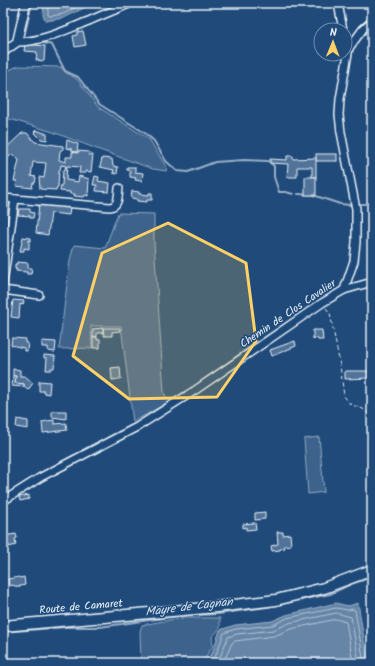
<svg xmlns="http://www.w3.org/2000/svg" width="375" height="666" font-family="Kalam,sans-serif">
<rect width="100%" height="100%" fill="#1f4a7a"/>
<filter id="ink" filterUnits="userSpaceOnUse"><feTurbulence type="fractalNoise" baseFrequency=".025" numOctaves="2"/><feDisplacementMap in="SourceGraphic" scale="8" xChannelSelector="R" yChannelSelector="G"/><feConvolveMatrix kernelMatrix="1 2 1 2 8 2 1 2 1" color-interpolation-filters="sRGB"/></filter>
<g filter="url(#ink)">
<g fill="#3c628c" stroke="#92aac2">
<path d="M18,66L61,67L65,72L77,79L98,107L149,139L167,168L166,171L153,169L97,149L53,132L3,117V73Z"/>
<path d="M118,213L154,214V242L164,392L168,402L133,422L121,326H91L92,348L59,349L70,260L74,245L105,248Z"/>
<path d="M319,437L324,492L308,494L304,439Z"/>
<path d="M181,618H220V628L212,637L213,646L202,662L141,663L140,631L142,625Z"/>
</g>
<g fill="#6685a7" stroke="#9ab0c7">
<path d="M44,3H94L64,18L46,21L43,16Z"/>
<path d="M336,603L348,606L358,603L368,663H202L212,653L220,630L235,625L272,621L286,615Z"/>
</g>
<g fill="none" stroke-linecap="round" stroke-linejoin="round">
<g stroke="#b4c6d8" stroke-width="1">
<path d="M48,3V15L50,16L63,14L84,3"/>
<path d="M209,663L216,655L224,633L236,629L273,625L287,618L336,608L348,610L353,609L355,610L364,663"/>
<path d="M215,663L220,657L228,637L237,634L274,630L289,623L336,613L351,617L359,663"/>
<path d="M223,663L232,643L235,641L274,636L291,629L336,619L346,622L353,663"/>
</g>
<g stroke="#9ab0c7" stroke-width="2">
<path d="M24,37L32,3"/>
<path d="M40,42L52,45L65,71L78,77L99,104L145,133L154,141L166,161L177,171L188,172L215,162L244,160L268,161L274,166V177L279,192H286L293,194"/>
<path d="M3,46L13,41"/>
<path d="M298,194L313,195L340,204L351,205"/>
<path d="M357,204H372"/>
<path d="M107,438L139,422"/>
<path d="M83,450L98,442"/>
<path d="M46,471L74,455"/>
<path d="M3,497L34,477"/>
<path d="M89,613L187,605"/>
<path d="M3,632L66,627H100L178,616L218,614L267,607L330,594L351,584L372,577"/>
</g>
</g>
<g fill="#517399" stroke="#e8f1f8">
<path d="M83,31L86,45L75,47L73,36L77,35V32Z"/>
<path d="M25,44L45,46L44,61L36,60L37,52L24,51Z"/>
<path d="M36,130L47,134V140L41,139L34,132Z"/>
<path d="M22,133H27L35,142L63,146V149L60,151L59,160L66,162V157H72V152L78,153V151L89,152V155H93L91,172L86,171V173H79L80,167L67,166L66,180L78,182L79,176L89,179L88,196L85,195L84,197L74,196L75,194H70V192L60,191L61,185H62L63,170L64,171L66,166L61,165L60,170H59L58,187H57L56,190L40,189L39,177L44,178L46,163L33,162L31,176L36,177L35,183H33L32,188L16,186L17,181H14L19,160L12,154L8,158L5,156V149Z"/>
<path d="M67,140L78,144L77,152L72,151V149L66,148Z"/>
<rect x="316" y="154" width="21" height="7"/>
<path d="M287,156H293V159L316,158V177H312V167H297V177H287L288,164L270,163V159L287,160Z"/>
<path d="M102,158L112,159L113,166L118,167L117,174L113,173L114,170L100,167Z"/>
<path d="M127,167H135V172L143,173L142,181L135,180L136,178L130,177V171L127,170Z"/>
<path d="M95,176L99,177L98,181L110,183L109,192L96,191L97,185H93Z"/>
<rect x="305" y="177" width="11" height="18"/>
<path d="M132,191L139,192V194L149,195V193H152V200H147V202L137,201V199L131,198Z"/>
<path d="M39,204L70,207L69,215L51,213L48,235L36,233Z"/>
<path d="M19,209H30V212L34,213L33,218H30V216L18,215Z"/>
<path d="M23,237L31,238V241L29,240V249L24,248V251H20Z"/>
<path d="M17,262L28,263V268H32L31,274H27V272L16,271L17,269H15V264H17Z"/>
<path d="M13,300L24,301L23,305L20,304L19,318L11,317Z"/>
<path d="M103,328V333H97V337H93V329Z"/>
<path d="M103,328H120V331L112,332V336H104Z"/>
<path d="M313,330H322L323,340H318L317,338L313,339Z"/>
<path d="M93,337H97V340L100,339V348H93Z"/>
<path d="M12,338L26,339L25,343H28L27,351H24V348L11,345Z"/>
<path d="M42,341L56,342L55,352L48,351V347H42Z"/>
<path d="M295,341L296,346L272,356L270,350Z"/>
<path d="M44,355L55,356L54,368H51V370H46L47,358H44Z"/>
<path d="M120,367L121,379L112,380L111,368Z"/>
<path d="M13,369L20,370V376H25L33,383L28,390L24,387V384L15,383L16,376H13Z"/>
<path d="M345,371H372V375H369L370,378L345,379Z"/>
<path d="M13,376H16L15,383L24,384V387L12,386Z"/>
<path d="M39,381L50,382L49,394L44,393V391H39Z"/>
<path d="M52,411H66V419L52,417Z"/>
<path d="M17,419L28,421V429L16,427Z"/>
<path d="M54,420V424L66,423L67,430L43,433L42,422Z"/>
<path d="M29,495V499L20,501L19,497Z"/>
<path d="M265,512V519L255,520V513Z"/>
<path d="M255,523L256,529L246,530V527L243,528V524Z"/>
<path d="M277,532H283V535L290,534L291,545L284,546L285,548L280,549V550L272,551L271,546L278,544Z"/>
<path d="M16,534L17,538L15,539L16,545L9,547V545L3,546V536Z"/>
<path d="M19,577L20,578L24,577L25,585L17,587V586H14L13,585L9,586L8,579Z"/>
</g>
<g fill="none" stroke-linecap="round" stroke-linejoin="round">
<defs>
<g id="minor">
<path d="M338,3L343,30"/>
<path d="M345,38L349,48"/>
<path d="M17,42C42,42 68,29 91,20C104,14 118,9 131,3"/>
<path d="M3,198L110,207C119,206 118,196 119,188"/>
<path d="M3,283L15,199"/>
<path d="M3,290L39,295"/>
<path d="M344,290L354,261L356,242V209L341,132L339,115L340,99L349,48L363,29L372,21"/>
<path d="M3,501L41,477L137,427L194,391L322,303L344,290L372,282"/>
</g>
<path id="tertiary" d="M3,52L17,42L26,3"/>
<path id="secondary" d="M3,626L217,607L276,600L324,588L372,570"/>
</defs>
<use href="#minor" stroke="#e8f1f8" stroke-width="10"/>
<use href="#tertiary" stroke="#e8f1f8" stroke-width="11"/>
<use href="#secondary" stroke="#e8f1f8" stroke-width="13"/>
<path stroke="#e8f1f8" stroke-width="1" stroke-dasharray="4 3" stroke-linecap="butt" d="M326,308L330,313L340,365L344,396L350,404L363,409L372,416"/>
<use href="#minor" stroke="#1f4a7a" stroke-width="7"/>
<use href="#tertiary" stroke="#1f4a7a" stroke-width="8"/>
<use href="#secondary" stroke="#1f4a7a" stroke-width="10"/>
</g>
</g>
<path fill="#ffd166" fill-opacity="0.2" stroke="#ffd166" stroke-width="3" stroke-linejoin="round" d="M168,223L246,263L256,341L217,397L129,399L73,356L102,253Z"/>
<g text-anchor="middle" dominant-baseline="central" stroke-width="3" stroke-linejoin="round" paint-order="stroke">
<g font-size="11" fill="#e8f1f8" stroke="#1f4a7a">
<text transform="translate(288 314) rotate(-34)">Chemin de Clos Cavalier</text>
<text transform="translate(81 607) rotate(-5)">Route de Camaret</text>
</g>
<g font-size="12" font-style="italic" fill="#d4e1ec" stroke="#1f4a7a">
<text transform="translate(189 607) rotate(-7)">Mayre de Cagnan</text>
</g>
</g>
<rect width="375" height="666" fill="none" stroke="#1f4a7a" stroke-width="16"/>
<rect x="8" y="8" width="359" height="650" fill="none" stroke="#e8f1f8" stroke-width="1.5" filter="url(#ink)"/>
<g transform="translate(333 42) rotate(1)"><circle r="19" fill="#1f4a7a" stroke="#6f8dac"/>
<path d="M0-3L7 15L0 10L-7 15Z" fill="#ffd166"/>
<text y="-6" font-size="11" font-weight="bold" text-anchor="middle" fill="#e8f1f8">N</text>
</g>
</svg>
